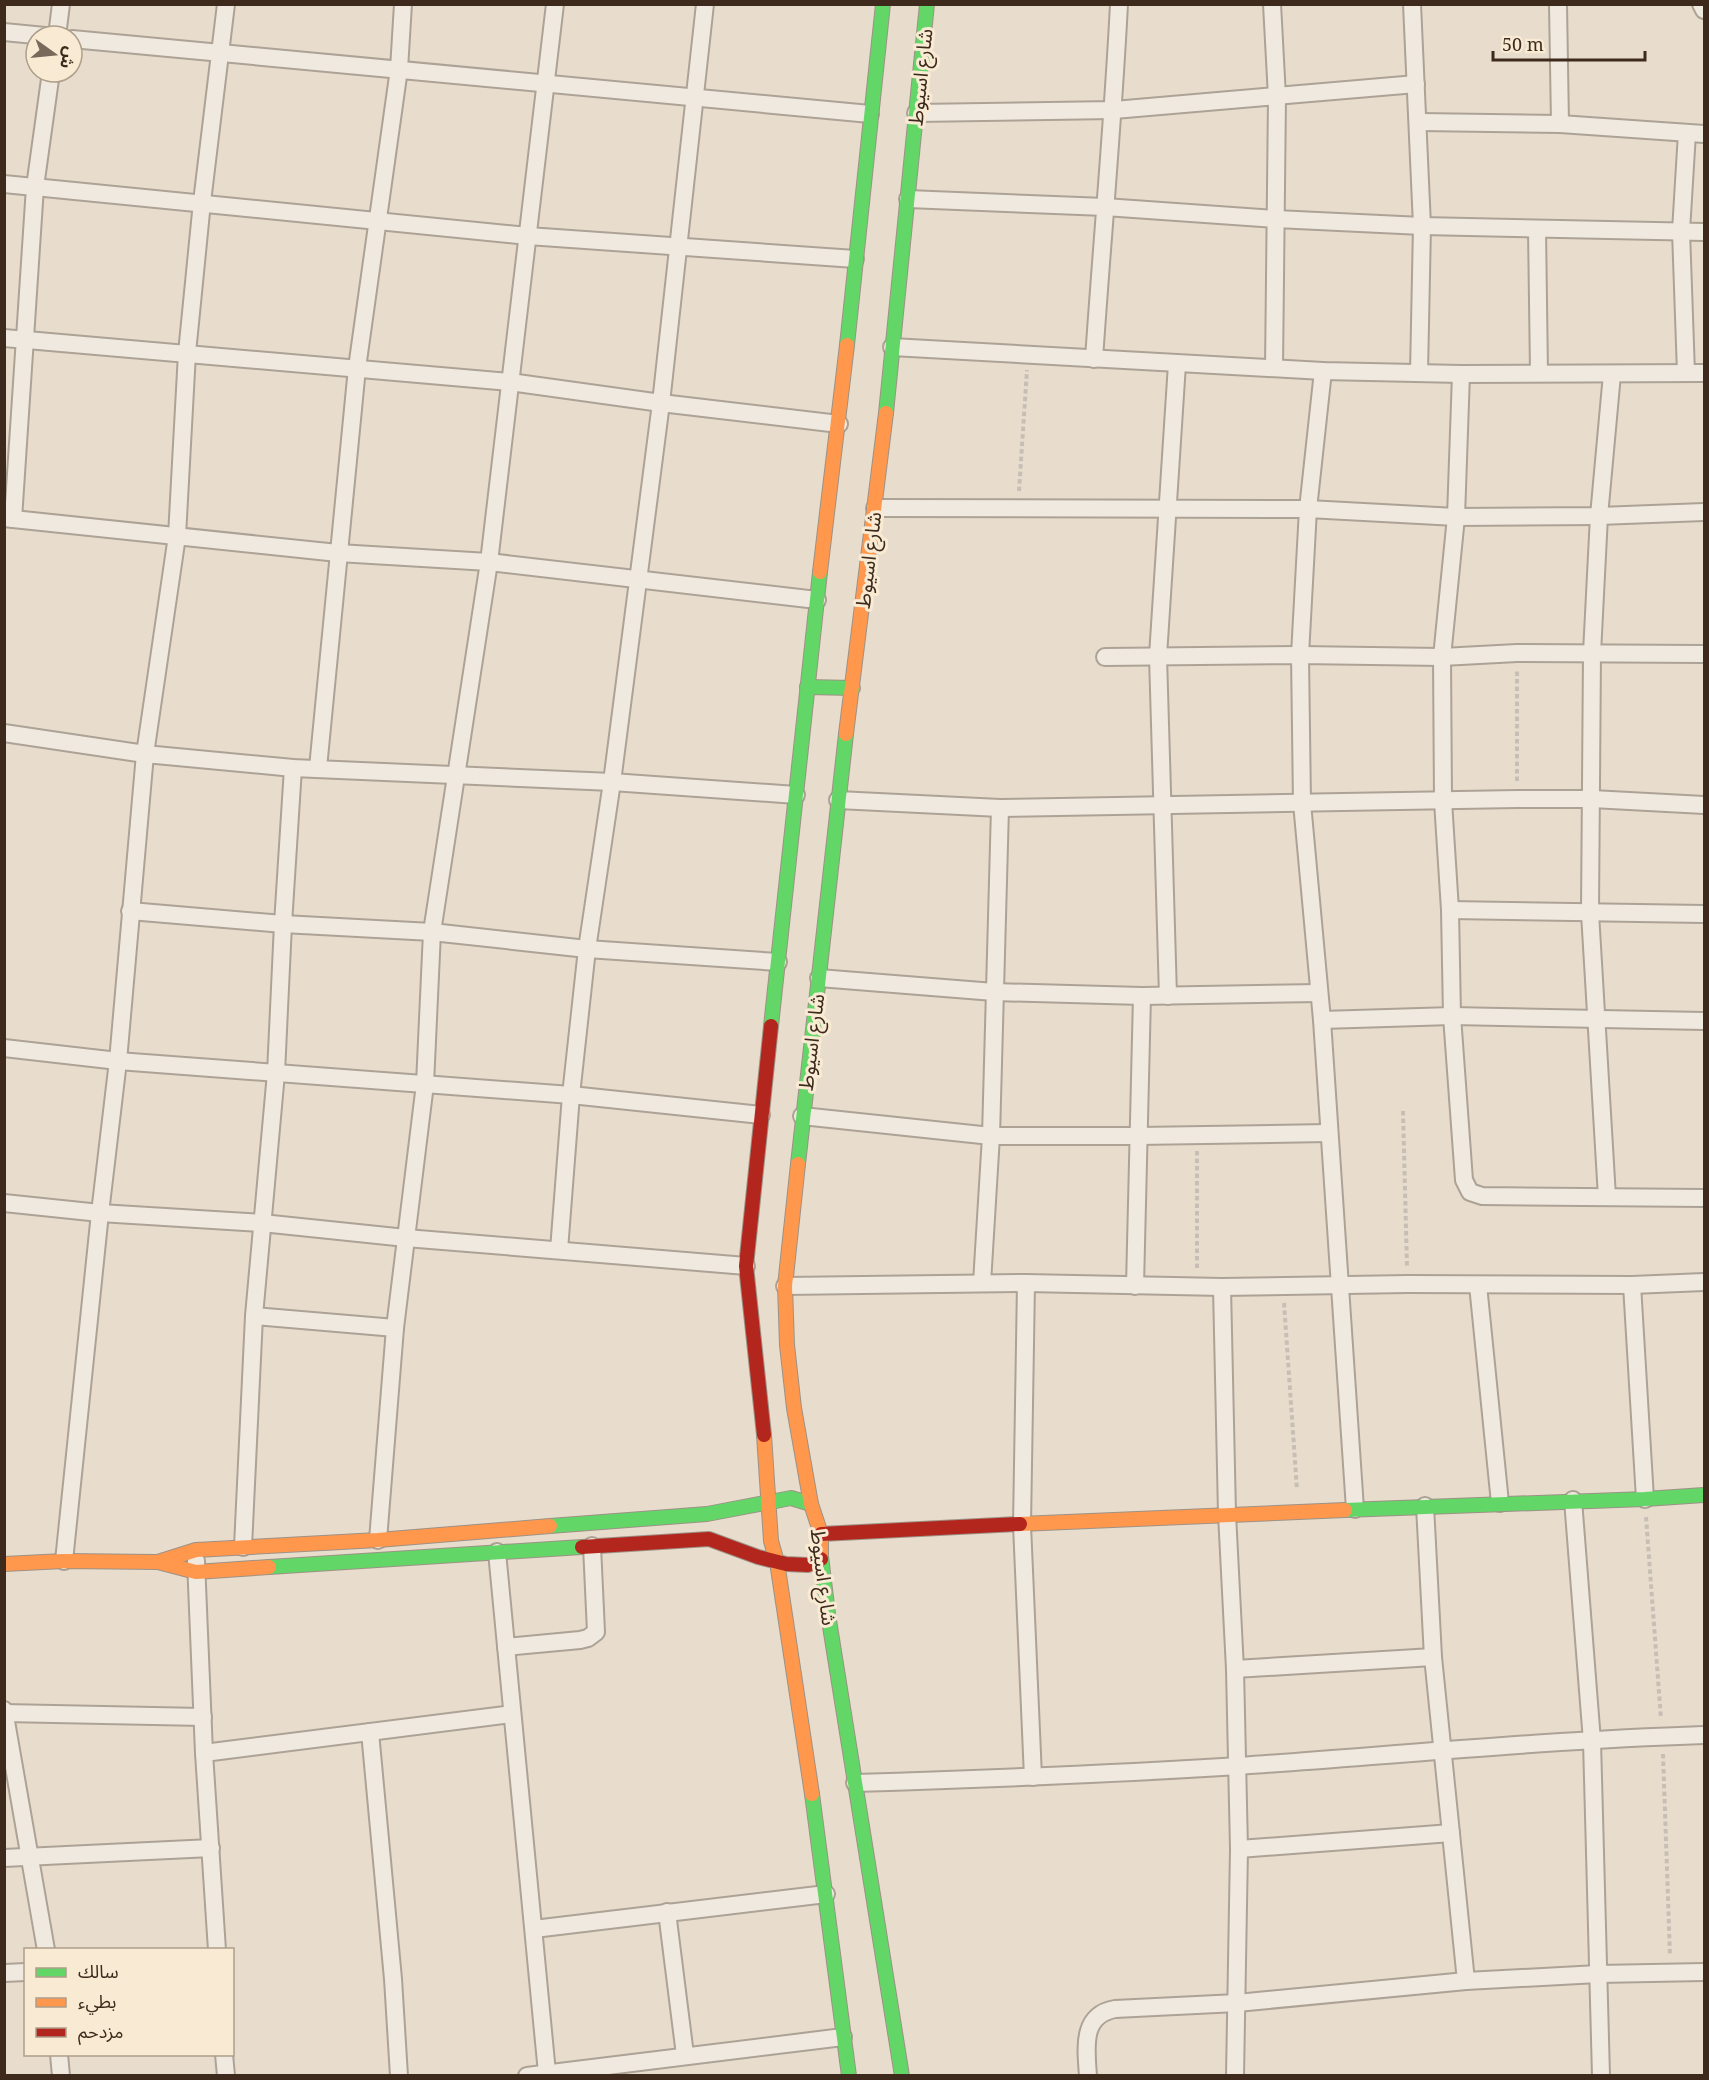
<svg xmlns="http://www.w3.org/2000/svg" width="1709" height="2080" font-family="'Noto Serif','Noto Sans Arabic',serif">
<rect width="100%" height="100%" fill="#e8ddcd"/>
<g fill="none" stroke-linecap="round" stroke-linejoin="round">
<defs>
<g id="street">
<path d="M1272,4L1277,97L1274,368"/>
<path d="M1412,4L1422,226L1419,373"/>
<path d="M1558,4L1560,124"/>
<path d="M1701,4L1704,10"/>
<path d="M4,32L45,36"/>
<path d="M57,36L61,4"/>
<path d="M72,39L870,114"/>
<path d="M916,113L1114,110L1416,84"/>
<path d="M1419,122L1560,124L1704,134"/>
<path d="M4,184L528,236L855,259"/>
<path d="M908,199L1105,207L1276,219L1422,226L1704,232"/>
<path d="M1537,229L1539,373"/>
<path d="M4,338L510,382L661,403L839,424"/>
<path d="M892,347L1323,371L1461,374L1704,373"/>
<path d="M1094,359C1102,241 1113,123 1119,4"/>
<path d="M1323,371L1308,509L1300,655L1302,803L1322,1020L1355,1509"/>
<path d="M1686,373L1681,231L1687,133"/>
<path d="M1461,374L1456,517L1442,657L1443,801L1450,910L1452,1016L1464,1180L1470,1192L1482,1196L1704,1198"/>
<path d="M875,508L1308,509L1456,517L1599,516L1704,512"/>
<path d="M4,518L13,519L35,187L51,72"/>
<path d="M13,519L338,553L489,562L817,600"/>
<path d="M1105,657L1300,655L1442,657L1517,653L1704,654"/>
<path d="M4,733L145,754L177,536L187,353L202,202L226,4"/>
<path d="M318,768L357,368L399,69L403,4"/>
<path d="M838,800L1000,808L1517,799H1592L1704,805"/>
<path d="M1450,910L1704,914"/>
<path d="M130,911L283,924L432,932L587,949L778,962"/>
<path d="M819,978L994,992L1142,996L1319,993"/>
<path d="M1168,996L1158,656L1177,364"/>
<path d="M1322,1020L1452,1016L1704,1021"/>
<path d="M4,1048L118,1061L571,1095L761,1115"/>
<path d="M802,1116L991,1136H1138L1329,1133"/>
<path d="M1607,1197L1590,913L1592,653L1599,516L1612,374"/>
<path d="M4,1203L100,1213L262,1223L406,1238L746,1266"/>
<path d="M559,1250L571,1095L587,949L612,782L661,403L705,4"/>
<path d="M982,1283L991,1136L1000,808"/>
<path d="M1026,1283L1022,1525L1033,1777"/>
<path d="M1478,1285L1500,1503"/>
<path d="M1632,1285L1645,1499"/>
<path d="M785,1286L1026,1283L1222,1287L1408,1284L1632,1285L1704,1282"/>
<path d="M1135,1286L1142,996"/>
<path d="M1222,1287L1227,1514L1235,1669L1239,1849L1235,2076"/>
<path d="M254,1316L395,1328L425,1084L432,932L489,562L555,4"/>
<path d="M1573,1500L1592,1741L1601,2076"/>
<path d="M1425,1506L1433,1657L1466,1981"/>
<path d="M378,1540L395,1328"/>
<path d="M243,1547L254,1316L276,1073L283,924L293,768"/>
<path d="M497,1552L547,2073"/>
<path d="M64,1561L100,1213L118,1061L145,754L293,768L612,782L796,795"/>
<path d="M196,1561L204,1753L217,1950"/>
<path d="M506,1647L580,1640L588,1638L596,1632L592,1546"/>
<path d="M1235,1669L1433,1657"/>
<path d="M4,1710L46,1950"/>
<path d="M4,1713L203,1717"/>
<path d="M370,1732L393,1979L399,2076"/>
<path d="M204,1753L512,1714"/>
<path d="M855,1783C983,1779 1111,1774 1239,1766C1394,1755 1549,1740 1704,1735"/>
<path d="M1239,1849L1451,1833"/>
<path d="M4,1858L211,1848"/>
<path d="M667,1912L685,2055"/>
<path d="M534,1929L826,1894"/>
<path d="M4,1973L26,1972"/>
<path d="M59,2054L61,2076"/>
<path d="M224,2054L226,2076"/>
<path d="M527,2076L843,2037"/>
<path d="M1088,2076C1086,2048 1081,2015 1115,2009L1237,2003L1466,1981L1598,1974L1704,1972"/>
</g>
<g id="fast">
<path d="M847,345L883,4"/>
<path d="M886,413L927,4"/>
<path d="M807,687L853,688"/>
<path d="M771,1026L820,572"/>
<path d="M798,1164L846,734"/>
<path d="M1345,1510L1645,1499L1704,1495"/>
<path d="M550,1526L707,1514L791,1498L811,1504"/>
<path d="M821,1556L828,1614L902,2076"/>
<path d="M269,1567L582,1547"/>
<path d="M812,1794L849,2076"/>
</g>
<g id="slow">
<path d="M820,572L847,345"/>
<path d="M846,734L886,413"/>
<path d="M798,1164L785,1286L787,1345L794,1408L811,1504L821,1534V1556"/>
<path d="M764,1435L771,1541L777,1562L812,1794"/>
<path d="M1020,1524L1345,1510"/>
<path d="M158,1562L196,1550L378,1540L550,1526"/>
<path d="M4,1564L64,1561L158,1562L196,1572L269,1567"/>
</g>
<g id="jam">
<path d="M764,1435L746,1266L771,1026"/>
<path d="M821,1534L1020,1524"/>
<path d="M582,1547L709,1539L758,1557L786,1564L808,1565L821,1559"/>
</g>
</defs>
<use href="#street" stroke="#ada296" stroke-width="20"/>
<use href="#fast" stroke="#9d9286" stroke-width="16"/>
<use href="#slow" stroke="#9d9286" stroke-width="16"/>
<use href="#jam" stroke="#9d9286" stroke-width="16"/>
<g stroke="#c7bfb6" stroke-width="4" stroke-dasharray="4.5 3" stroke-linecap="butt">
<path d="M1019,491L1027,370"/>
<path d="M1517,781V669"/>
<path d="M1403,1111L1407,1267"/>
<path d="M1197,1151V1270"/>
<path d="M1284,1303L1297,1490"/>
<path d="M1646,1517L1661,1719"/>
<path d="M1663,1754L1670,1956"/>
</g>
<use href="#street" stroke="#efe9df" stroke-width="16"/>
<use href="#fast" stroke="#63d668" stroke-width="14"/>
<use href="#slow" stroke="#ff974d" stroke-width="14"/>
<use href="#jam" stroke="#b3261e" stroke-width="14"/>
</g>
<g text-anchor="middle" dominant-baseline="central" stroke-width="6" stroke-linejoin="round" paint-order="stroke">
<g font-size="20" fill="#3d2a1d" stroke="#f9ebd3">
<text transform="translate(920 77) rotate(-84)">شارع اسيوط</text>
<text transform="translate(868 560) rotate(-83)">شارع اسيوط</text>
<text transform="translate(811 1042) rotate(-83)">شارع اسيوط</text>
<text transform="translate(824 1577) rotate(83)">شارع اسيوط</text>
</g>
</g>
<rect width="1709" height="2080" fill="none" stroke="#3d2a1d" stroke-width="12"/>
<rect x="24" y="1948" width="210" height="108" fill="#f9ebd3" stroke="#ae9e8a" stroke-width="1.5"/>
<rect x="36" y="1968" width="30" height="9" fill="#63d668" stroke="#ae9e8a" stroke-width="1.5"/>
<text x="78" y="1978" font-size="18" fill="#3d2a1d">سالك</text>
<rect x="36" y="1998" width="30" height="9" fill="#ff974d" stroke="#ae9e8a" stroke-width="1.5"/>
<text x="78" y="2008" font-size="18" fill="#3d2a1d">بطيء</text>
<rect x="36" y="2028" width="30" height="9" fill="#b3261e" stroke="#ae9e8a" stroke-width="1.5"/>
<text x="78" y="2038" font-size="18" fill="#3d2a1d">مزدحم</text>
<g transform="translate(54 54) rotate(105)"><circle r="28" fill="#f9ebd3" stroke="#ae9e8a" stroke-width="1.5"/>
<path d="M0-4.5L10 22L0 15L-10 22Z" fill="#79695b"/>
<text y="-9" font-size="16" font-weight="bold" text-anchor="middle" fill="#3d2a1d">ش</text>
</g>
<path d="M1493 51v9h152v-9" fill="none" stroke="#3d2a1d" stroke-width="3"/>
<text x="1502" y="51" font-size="18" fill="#3d2a1d" stroke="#f9ebd3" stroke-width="4.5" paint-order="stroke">50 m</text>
</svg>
